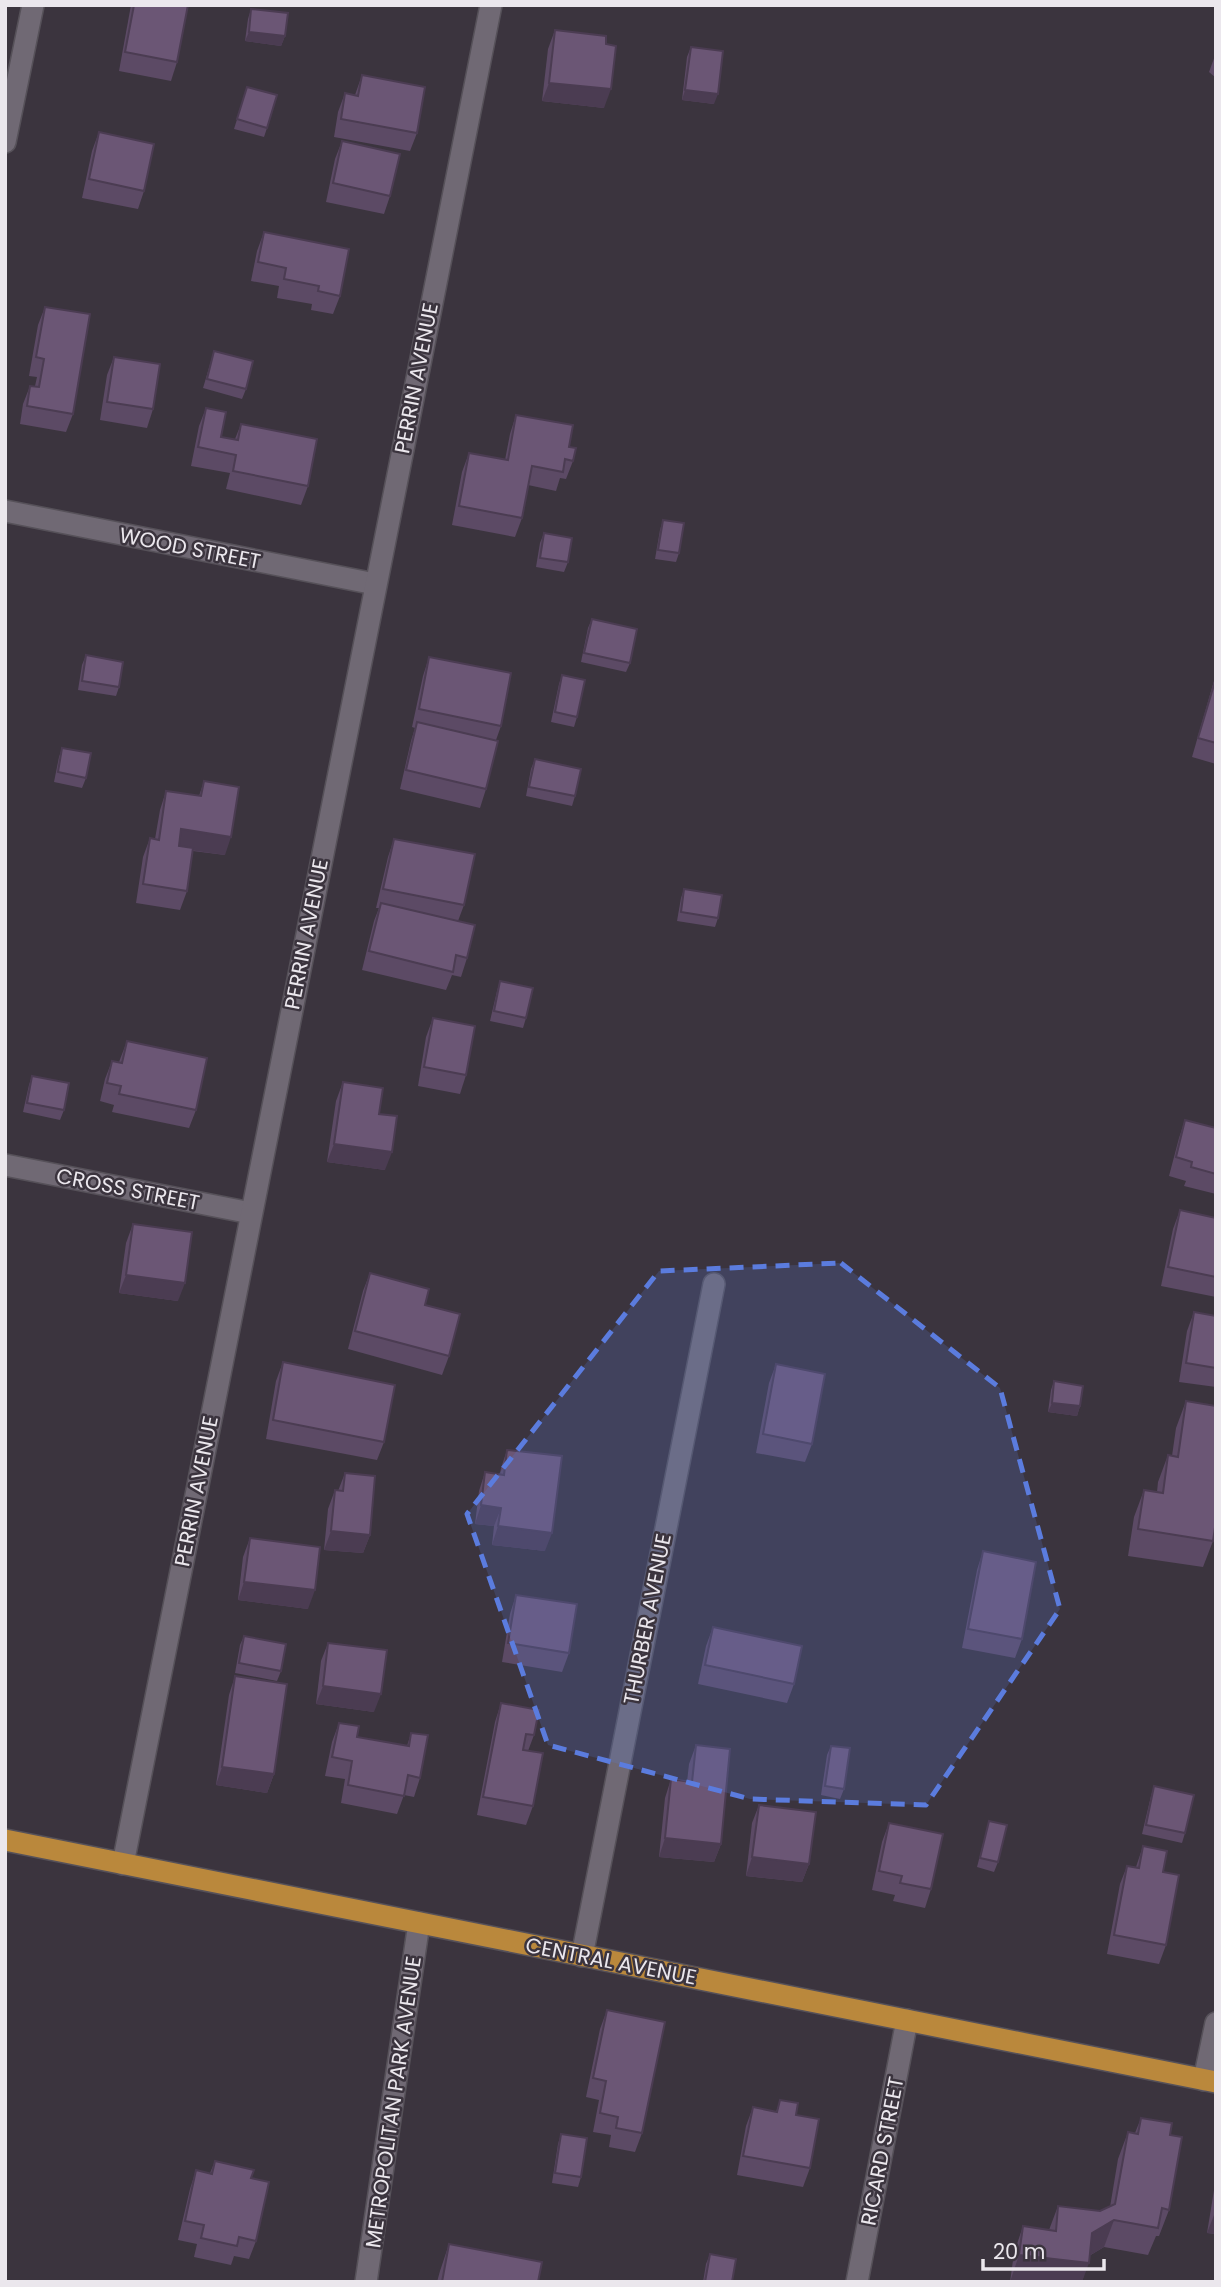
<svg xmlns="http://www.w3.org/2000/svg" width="1221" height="2287" font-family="Poppins,sans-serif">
<rect width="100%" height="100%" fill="#3b343e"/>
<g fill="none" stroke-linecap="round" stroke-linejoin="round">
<defs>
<g id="minor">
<path d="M5,142L33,5"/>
<path d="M5,511L375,584"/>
<path d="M5,1165L251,1213"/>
<path d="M123,1864L491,5"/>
<path d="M582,1956L714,1284"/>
<path d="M1204,2080L1216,2023"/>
<path d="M366,2282L419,1923"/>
<path d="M857,2282L907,2020"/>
</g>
<path id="major" d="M5,1840L1216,2082"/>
</defs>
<use href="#minor" stroke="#565159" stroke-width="24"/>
<use href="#major" stroke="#565159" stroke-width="24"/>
<use href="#minor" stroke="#706974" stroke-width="21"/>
<use href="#major" stroke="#ba883c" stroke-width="21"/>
</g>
<g fill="#5c4a65">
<path d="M131,5H188L177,62L171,81L119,71Z"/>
<path d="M251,9L285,36L281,46L245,41L248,19Z"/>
<path d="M555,30L606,44L604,108L542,101L548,49Z"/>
<path d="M691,47L714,104L682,100L687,57Z"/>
<path d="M1216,53V78L1209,72Z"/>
<path d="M362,75L417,133L410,151L334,137L338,112L345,93L355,95Z"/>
<path d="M247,87L267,128L264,137L234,129Z"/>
<path d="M99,132L144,191L138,209L82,198L92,151Z"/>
<path d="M342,141L390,196L384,214L326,202L335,159Z"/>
<path d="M264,232L340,296L333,314L311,310L312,304L277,298L279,286L251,281L257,251Z"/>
<path d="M45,307L73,414L66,432L20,424L23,404L30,386H35L37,377L29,376L38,325Z"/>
<path d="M214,351L246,389L242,399L203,388Z"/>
<path d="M114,357L153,409L147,428L100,420L107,375Z"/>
<path d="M206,408L221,437L235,439L241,424L308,486L301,505L226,489L230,473L191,466L199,426Z"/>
<path d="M516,415L569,447L573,461L566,479L560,478L556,491L528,485L522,518L515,537L452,525L462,472L469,453L505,460L510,434Z"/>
<path d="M663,520L679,553L676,562L655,559L660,530Z"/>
<path d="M544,533L568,562L564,572L536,567L540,543Z"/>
<path d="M592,619L630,663L626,672L581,662L588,628Z"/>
<path d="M86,655L119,687L116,696L78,690L82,665Z"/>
<path d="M429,657L501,726L496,740L486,789L480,808L400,789L411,741L415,728L412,727L423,676Z"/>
<path d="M1216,674V764L1192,757Z"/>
<path d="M562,675L577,717L574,727L551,722L559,684Z"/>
<path d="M62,748L86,778L82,788L54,782L59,757Z"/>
<path d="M535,759L575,796L572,806L526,796L531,769Z"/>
<path d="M204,781L225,855L193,851L187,891L180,910L136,903L143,857L150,838L155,839L160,810L166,791L199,796Z"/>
<path d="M394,839L464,905L458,921L467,958L461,977L452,975L446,990L362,970L374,921L379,908H376L388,857Z"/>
<path d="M684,889L718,918L715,927L677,921L681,898Z"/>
<path d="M500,981L526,1018L523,1028L490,1021L497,991Z"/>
<path d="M433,1018L466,1075L460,1094L418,1086L426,1037Z"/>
<path d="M127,1041L196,1110L189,1128L112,1112L114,1105L100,1101L105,1079L112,1061L119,1062Z"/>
<path d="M32,1076L64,1110L60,1120L23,1112L29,1085Z"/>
<path d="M343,1082L379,1114L385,1170L327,1162L336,1101Z"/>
<path d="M1185,1120L1216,1128V1194L1184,1186L1186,1181L1169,1176L1179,1138Z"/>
<path d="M1180,1210L1216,1218V1297L1161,1286L1173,1229Z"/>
<path d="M133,1224L178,1301L119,1293L126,1243Z"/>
<path d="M370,1273L425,1305L449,1356L442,1375L348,1349L363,1291Z"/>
<path d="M1194,1312L1216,1316V1387L1179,1382L1187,1331Z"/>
<path d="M283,1362L384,1442L377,1460L266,1439L276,1381Z"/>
<path d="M776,1364L812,1444L805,1462L756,1453L769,1383Z"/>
<path d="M1054,1381L1080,1406L1077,1416L1048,1412L1051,1390Z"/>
<path d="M1186,1401L1213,1541L1203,1567L1128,1556L1134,1517L1144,1490L1157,1492L1158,1482L1168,1455L1172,1456L1176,1428Z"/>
<path d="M507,1450L545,1551L492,1545L494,1526L475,1524L479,1491L485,1472L500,1474L501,1468Z"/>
<path d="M345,1473L370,1535L363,1553L324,1550L328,1509L335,1490L338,1491Z"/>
<path d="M250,1538L308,1609L238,1600L243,1557Z"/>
<path d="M983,1551L1022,1639L1015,1658L962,1648L977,1570Z"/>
<path d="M516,1595L569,1653L562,1672L502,1662L510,1614Z"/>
<path d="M713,1627L794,1684L787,1703L698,1684L706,1646Z"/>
<path d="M244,1636L281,1671L277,1681L235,1673L240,1645Z"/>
<path d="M328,1643L374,1712L316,1704L321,1661Z"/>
<path d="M235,1676L274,1774L267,1793L216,1785L229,1695Z"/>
<path d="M501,1703L534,1735L528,1751L533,1806L526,1825L477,1815L495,1722Z"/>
<path d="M339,1723L357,1737L407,1746L411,1733L420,1778L414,1797L404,1795L397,1814L341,1803L345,1779L325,1776L332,1742Z"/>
<path d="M696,1745L721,1844L714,1862L659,1857L665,1798L671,1779L687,1782L689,1764Z"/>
<path d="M831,1746L844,1789L840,1799L821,1795L827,1755Z"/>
<path d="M1154,1786L1185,1833L1182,1843L1142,1834L1151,1796Z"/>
<path d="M759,1805L809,1864L802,1882L746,1876L752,1823Z"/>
<path d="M989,1821L998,1862L994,1872L977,1867Z"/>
<path d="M889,1823L931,1889L925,1908L893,1901L895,1895L872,1890L882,1842Z"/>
<path d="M1143,1846L1163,1872L1166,1945L1159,1964L1107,1954L1120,1884L1127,1866L1136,1867Z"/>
<path d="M607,2010L642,2133L635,2152L609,2147L611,2135L593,2132L599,2100L586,2097L600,2029Z"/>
<path d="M780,2100L796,2115L810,2168L803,2187L737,2175L746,2126L753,2107L776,2112Z"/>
<path d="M1141,2118L1170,2135L1169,2210L1159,2236H1156L1148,2255L1104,2247L1089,2256L1082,2282H1010L1014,2253L1023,2226L1049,2230L1058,2206L1100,2211L1110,2207L1118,2159L1128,2132L1135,2133Z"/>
<path d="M561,2134L581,2177L578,2187L552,2183L558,2144Z"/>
<path d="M215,2161L251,2178L256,2241L249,2259L234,2256L231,2265L194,2257L197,2244L178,2240L190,2189L196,2170L210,2173Z"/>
<path d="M1216,2178V2234L1207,2233Z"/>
<path d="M449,2244L538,2282H437L440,2271Z"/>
<path d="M710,2254L732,2282H703L706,2264Z"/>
</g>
<g fill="#4b3c52">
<path d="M249,32L285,36L281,46L245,41Z"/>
<path d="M549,83L611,89L604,108L542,101Z"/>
<path d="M685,90L718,94L714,104L682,100Z"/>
<path d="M181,829L231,837L225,855L175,848Z"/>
<path d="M334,1144L392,1152L385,1170L327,1162Z"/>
<path d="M126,1275L185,1283L178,1301L119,1293Z"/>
<path d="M1052,1403L1080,1406L1077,1416L1048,1412Z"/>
<path d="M481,1505L501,1508L494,1526L475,1524Z"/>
<path d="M498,1526L552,1533L545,1551L492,1545Z"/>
<path d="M331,1531L370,1535L363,1553L324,1550Z"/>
<path d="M244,1582L315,1590L308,1609L238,1600Z"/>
<path d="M323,1686L381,1694L374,1712L316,1704Z"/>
<path d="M222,1767L274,1774L267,1793L216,1785Z"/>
<path d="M665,1838L721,1844L714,1862L659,1857Z"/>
<path d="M752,1857L809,1864L802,1882L746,1876Z"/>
<path d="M1214,2215H1216V2234L1207,2233Z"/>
<path d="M1114,2220L1104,2247L1082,2260L1092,2233Z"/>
<path d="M1019,2255L1089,2263L1082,2282H1010Z"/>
</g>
<g fill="#6b5675" stroke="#4b3c52" stroke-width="2">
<path d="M134,5H188L177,62L125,52Z"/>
<path d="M251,9L288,13L285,36L249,32Z"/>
<path d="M555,30L606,36V44L616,46L611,89L549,83Z"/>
<path d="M691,47L723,51L718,94L685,90Z"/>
<path d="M362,75L425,87L417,133L341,119L345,93L358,96Z"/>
<path d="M247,87L277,95L267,128L237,119Z"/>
<path d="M99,132L154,144L144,191L89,179Z"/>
<path d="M342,141L400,154L390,196L333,183Z"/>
<path d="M264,232L349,249L340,296L318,291L319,286L284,279L286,268L258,262Z"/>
<path d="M45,307L90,314L73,414L27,406L30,386L39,387L44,359L36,357Z"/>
<path d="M214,351L253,361L246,389L207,379Z"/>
<path d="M114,357L160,364L153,409L107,402Z"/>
<path d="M206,408L226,412L221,437L238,440L241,424L317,439L308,486L233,471L236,455L198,447Z"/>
<path d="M516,415L573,425L569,447L576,448L573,461L565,459L563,472L532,466L522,518L459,506L469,453L508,460Z"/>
<path d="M663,520L684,523L679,553L658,550Z"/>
<path d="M544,533L572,538L568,562L540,558Z"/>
<path d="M592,619L637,629L630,663L584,653Z"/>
<path d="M86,655L123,662L119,687L82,681Z"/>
<path d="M429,657L511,673L501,726L419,709Z"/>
<path d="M562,675L585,680L577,717L555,712Z"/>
<path d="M1216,678V743L1198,738Z"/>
<path d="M417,722L498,741L486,789L406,770Z"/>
<path d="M62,748L91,753L86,778L58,772Z"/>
<path d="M535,759L581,769L575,796L529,787Z"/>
<path d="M204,781L239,787L231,837L181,829L179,846L193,848L187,891L143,884L150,838L159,840L166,791L201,796Z"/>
<path d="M394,839L475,854L464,905L383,889Z"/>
<path d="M684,889L722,895L718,918L681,912Z"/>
<path d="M381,903L475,925L467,958L456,955L453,972L369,951Z"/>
<path d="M500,981L533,988L526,1018L494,1011Z"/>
<path d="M433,1018L475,1026L466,1075L424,1067Z"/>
<path d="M127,1041L207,1058L196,1110L119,1094L121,1086L107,1083L112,1061L122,1063Z"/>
<path d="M32,1076L69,1083L64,1110L27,1103Z"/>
<path d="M343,1082L383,1088L379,1114L397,1116L392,1152L334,1144Z"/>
<path d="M1185,1120L1216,1128V1174L1191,1167L1192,1162L1176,1157Z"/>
<path d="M1180,1210L1216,1218V1277L1168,1267Z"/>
<path d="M133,1224L192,1232L185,1283L126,1275Z"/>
<path d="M370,1273L429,1289L425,1305L460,1314L449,1356L355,1331Z"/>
<path d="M1194,1312L1216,1316V1368L1186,1363Z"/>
<path d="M283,1362L395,1385L384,1442L273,1420Z"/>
<path d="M776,1364L825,1374L812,1444L763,1434Z"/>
<path d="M1054,1381L1083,1386L1080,1406L1052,1403Z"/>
<path d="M1186,1401L1216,1406V1521L1213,1541L1138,1529L1144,1490L1163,1493L1168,1455L1178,1457Z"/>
<path d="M507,1450L562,1456L552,1533L498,1526L501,1508L481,1505L485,1472L504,1475Z"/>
<path d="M345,1473L375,1476L370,1535L331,1531L335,1490L343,1491Z"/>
<path d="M250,1538L320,1547L315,1590L244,1582Z"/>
<path d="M983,1551L1036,1562L1022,1639L968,1629Z"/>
<path d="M516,1595L577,1604L569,1653L508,1643Z"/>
<path d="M713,1627L802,1646L794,1684L705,1665Z"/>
<path d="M244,1636L286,1644L281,1671L239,1663Z"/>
<path d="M328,1643L387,1650L381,1694L323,1686Z"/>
<path d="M235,1676L287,1684L274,1774L222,1767Z"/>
<path d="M501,1703L539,1710L534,1735L526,1734L523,1750L543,1753L533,1806L483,1797Z"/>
<path d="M339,1723L359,1726L357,1737L409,1746L411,1733L428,1735L420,1778L408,1775L404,1796L348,1785L352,1761L332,1757Z"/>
<path d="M696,1745L730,1749L721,1844L665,1838L671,1779L692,1782Z"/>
<path d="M831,1746L850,1748L844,1789L825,1786Z"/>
<path d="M1154,1786L1194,1795L1185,1833L1146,1825Z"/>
<path d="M759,1805L816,1812L809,1864L752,1857Z"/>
<path d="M989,1821L1007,1825L998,1862L980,1858Z"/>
<path d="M889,1823L943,1834L931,1889L900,1883L902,1876L879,1871Z"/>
<path d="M1143,1846L1167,1851L1163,1872L1179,1875L1166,1945L1114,1935L1127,1866L1139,1868Z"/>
<path d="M607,2010L665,2022L642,2133L616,2128L618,2117L600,2113L606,2081L593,2078Z"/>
<path d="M780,2100L798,2103L796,2115L819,2119L810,2168L743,2156L753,2107L777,2112Z"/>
<path d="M1141,2118L1172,2123L1170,2135L1182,2137L1169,2210L1162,2208L1158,2228L1114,2220L1092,2233L1089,2263L1019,2255L1023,2226L1056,2231L1058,2206L1100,2211L1115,2204L1128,2132L1138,2134Z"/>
<path d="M561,2134L587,2138L581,2177L555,2173Z"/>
<path d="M215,2161L254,2170L251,2178L269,2182L256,2241L239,2237L237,2246L201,2238L204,2225L185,2221L196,2170L212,2174Z"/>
<path d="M449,2244L542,2262L538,2282H442Z"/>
<path d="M710,2254L736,2259L732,2282H705Z"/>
</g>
<path fill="#5b7cde" fill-opacity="0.2" stroke="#5b7cde" stroke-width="5" stroke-dasharray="14 9" stroke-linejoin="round" d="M841,1263L1000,1388L1060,1609L926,1805L750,1799L548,1745L467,1514L659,1271Z"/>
<g text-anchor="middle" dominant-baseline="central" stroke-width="5" stroke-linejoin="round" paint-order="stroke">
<g font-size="21" fill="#ebe7ed" stroke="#3b343e">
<text transform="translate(416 378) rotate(-79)">PERRIN AVENUE</text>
<text transform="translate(190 548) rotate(11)">WOOD STREET</text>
<text transform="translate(306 934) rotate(-79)">PERRIN AVENUE</text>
<text transform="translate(128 1189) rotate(11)">CROSS STREET</text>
<text transform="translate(196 1491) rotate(-79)">PERRIN AVENUE</text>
<text transform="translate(647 1619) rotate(-79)">THURBER AVENUE</text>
<text transform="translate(611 1961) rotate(11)">CENTRAL AVENUE</text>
<text transform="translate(393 2102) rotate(-82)">METROPOLITAN PARK AVENUE</text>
<text transform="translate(882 2151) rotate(-79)">RICARD STREET</text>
</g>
</g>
<rect width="1221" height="2287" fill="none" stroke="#ebe7ed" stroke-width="14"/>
<path d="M983 2259v10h121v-10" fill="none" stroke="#ebe7ed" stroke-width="3.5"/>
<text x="993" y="2259" font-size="21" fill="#ebe7ed" stroke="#3b343e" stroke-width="5" paint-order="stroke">20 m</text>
</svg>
